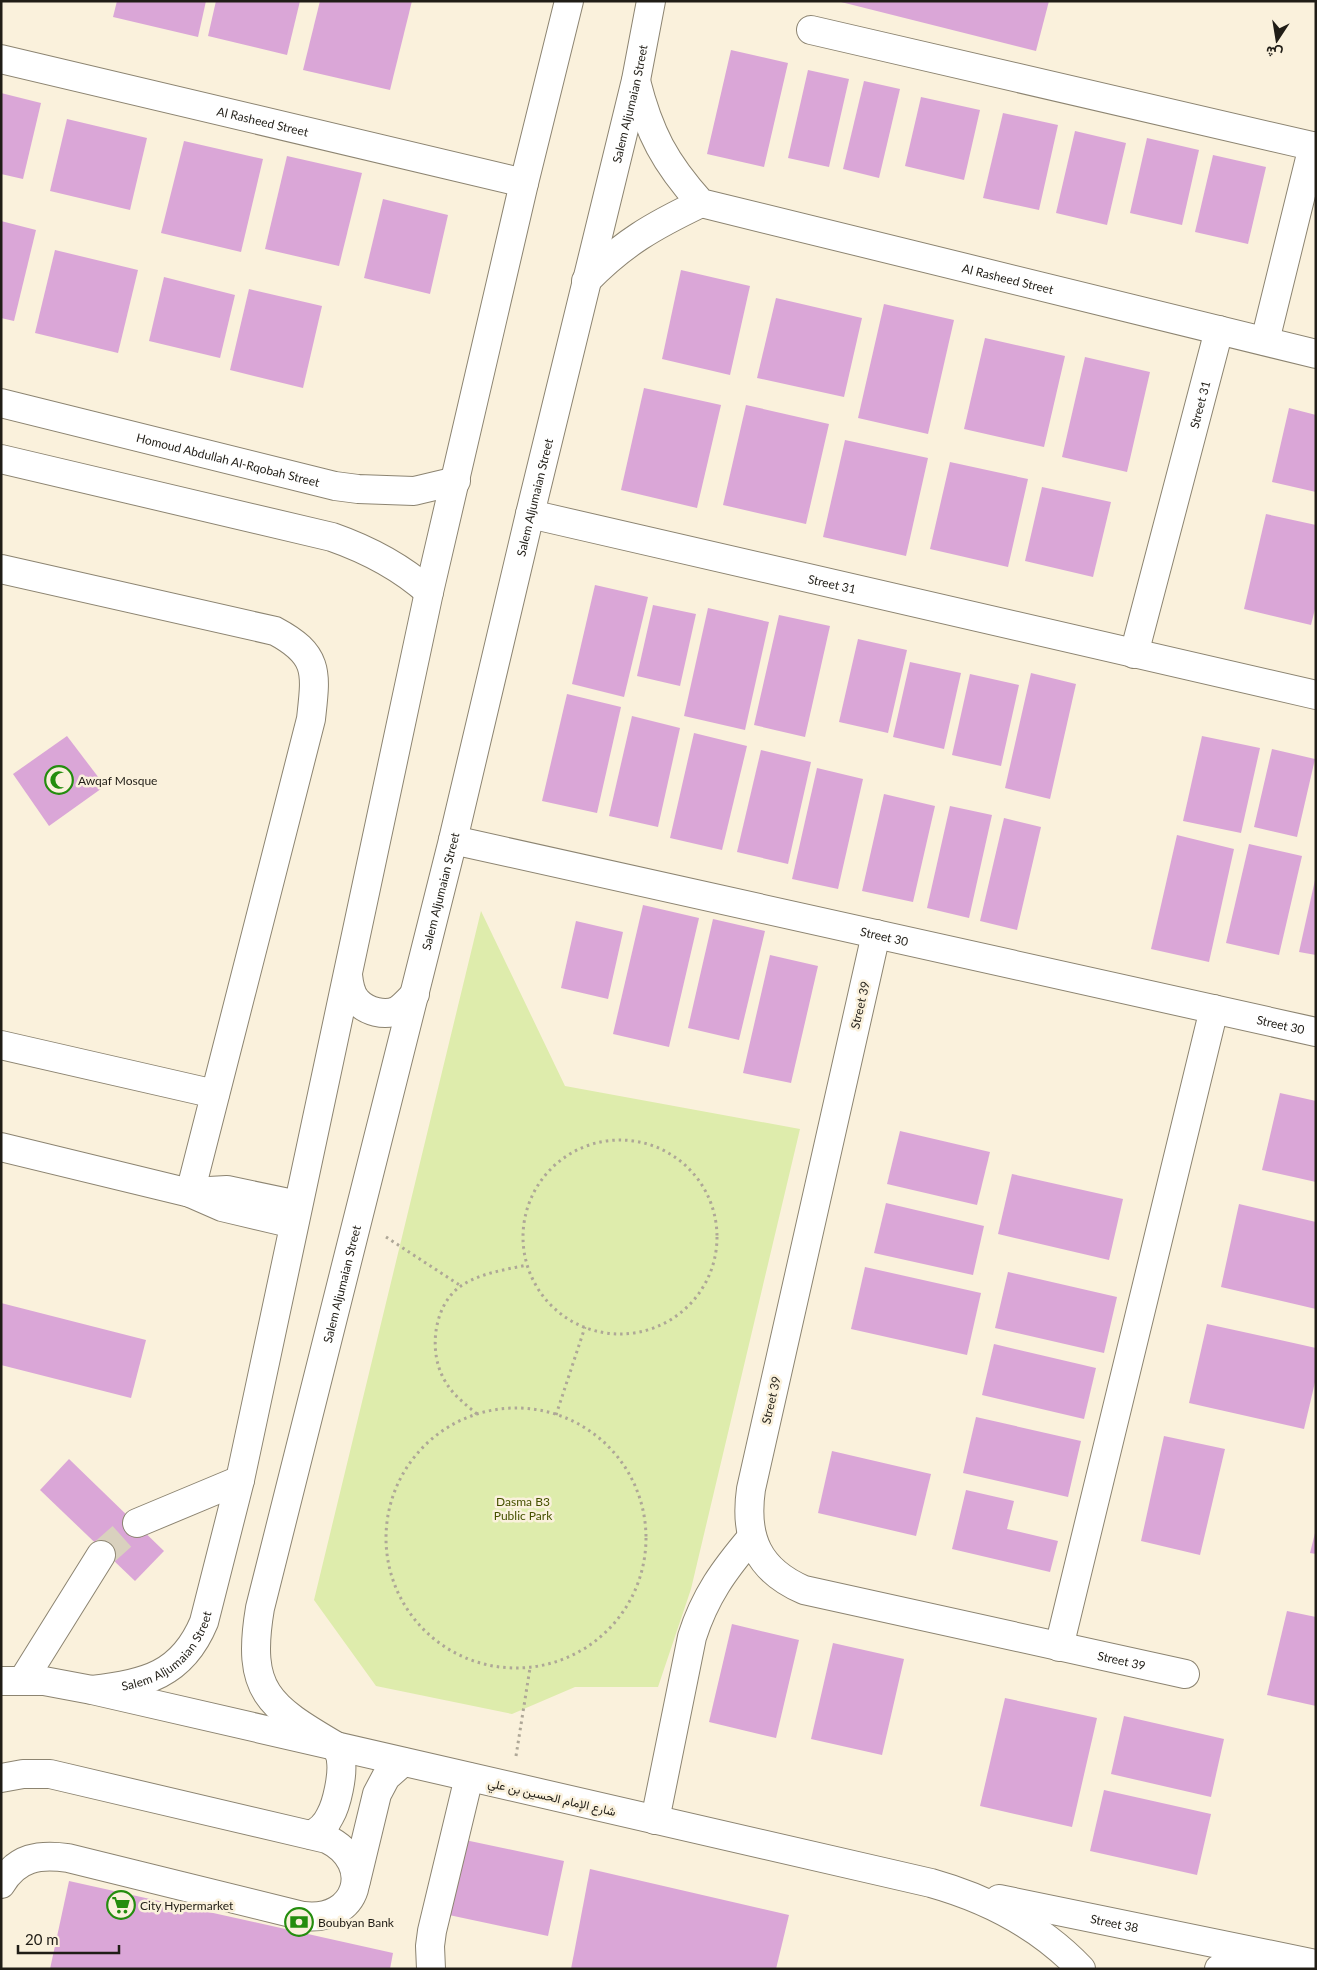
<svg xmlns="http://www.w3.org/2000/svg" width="1317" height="1970" font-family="Lato,Vazirmatn,sans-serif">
<rect width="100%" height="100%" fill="#faf1dc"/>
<path fill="#deecac" d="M481,911L565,1086L800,1129L691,1589L658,1687H575L512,1714L376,1686L314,1600Z"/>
<g fill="#daa6d7">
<path d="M117,1H206L198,37L113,17Z"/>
<path d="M216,1H300L287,55L208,36Z"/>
<path d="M320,1H412L390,90L303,70Z"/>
<path d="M837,1H1049L1036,51Z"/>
<path d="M731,50L788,63L764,167L707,154Z"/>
<path d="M808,70L849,79L829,167L788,158Z"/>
<path d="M864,81L900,89L879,178L843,169Z"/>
<path d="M1,93L41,103L23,179L1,174Z"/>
<path d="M921,97L980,110L964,180L905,166Z"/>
<path d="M1003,113L1058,125L1039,210L983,198Z"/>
<path d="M67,119L147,138L130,210L50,191Z"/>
<path d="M1075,131L1126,143L1107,225L1056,213Z"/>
<path d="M1147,138L1199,150L1182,225L1130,213Z"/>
<path d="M184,141L263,159L241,252L161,233Z"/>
<path d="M1213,155L1266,167L1248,244L1195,232Z"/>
<path d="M287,156L362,173L339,266L265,249Z"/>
<path d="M383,199L448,215L430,294L364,278Z"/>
<path d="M1,221L36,230L14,321L1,318Z"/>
<path d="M55,250L138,270L118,353L35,333Z"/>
<path d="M681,270L750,286L730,375L662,359Z"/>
<path d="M164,277L235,295L220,358L149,341Z"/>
<path d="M249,289L322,306L303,388L230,370Z"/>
<path d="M776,298L862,318L844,397L757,378Z"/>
<path d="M884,304L954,320L928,434L858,418Z"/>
<path d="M985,338L1065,356L1044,447L964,429Z"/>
<path d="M1085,357L1150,372L1127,472L1062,457Z"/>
<path d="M644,388L721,405L697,508L621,490Z"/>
<path d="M746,405L829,424L806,524L723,505Z"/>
<path d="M1289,408L1316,415V492L1272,482Z"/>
<path d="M845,440L928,458L906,556L823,537Z"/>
<path d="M950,462L1028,479L1008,567L930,549Z"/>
<path d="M1042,487L1111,502L1093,577L1025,561Z"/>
<path d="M1266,514L1316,525V605L1311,625L1244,609Z"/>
<path d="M595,585L648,597L624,697L572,684Z"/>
<path d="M653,605L696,614L680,686L637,676Z"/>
<path d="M708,608L769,622L745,730L684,716Z"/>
<path d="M779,615L830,626L805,737L754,725Z"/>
<path d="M858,639L907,650L888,733L839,722Z"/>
<path d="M910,662L961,673L944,749L893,737Z"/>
<path d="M1031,673L1076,684L1050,799L1005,788Z"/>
<path d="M970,674L1019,685L1001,766L952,755Z"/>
<path d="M567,694L621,707L597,813L542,801Z"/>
<path d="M632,716L680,728L658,827L609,816Z"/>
<path d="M694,733L747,746L722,850L670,838Z"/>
<path d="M67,736L105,786L49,826L13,774Z"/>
<path d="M1202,736L1260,748L1241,833L1183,821Z"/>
<path d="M1272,749L1315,759L1297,837L1254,827Z"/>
<path d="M761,750L811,762L788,864L737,852Z"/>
<path d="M817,768L863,779L838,889L792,879Z"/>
<path d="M884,794L935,806L913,902L862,891Z"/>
<path d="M950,806L992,815L969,918L927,908Z"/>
<path d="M1004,818L1041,827L1017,930L980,921Z"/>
<path d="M1177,835L1234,849L1209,962L1151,949Z"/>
<path d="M1249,844L1302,856L1279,955L1226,943Z"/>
<path d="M1315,880H1316V955L1299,952Z"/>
<path d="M643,905L699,918L669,1047L613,1034Z"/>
<path d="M713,919L765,931L739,1040L688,1028Z"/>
<path d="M576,921L623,932L608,999L561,988Z"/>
<path d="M770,955L818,966L791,1083L743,1073Z"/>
<path d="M1280,1093L1316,1101V1182L1262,1170Z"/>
<path d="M900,1131L990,1152L977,1205L887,1184Z"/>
<path d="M1012,1174L1123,1199L1109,1260L998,1234Z"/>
<path d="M886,1203L984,1226L973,1275L874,1253Z"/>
<path d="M1239,1204L1316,1222V1309L1221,1287Z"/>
<path d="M865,1267L981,1293L967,1355L851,1329Z"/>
<path d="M1008,1272L1117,1297L1104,1353L995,1328Z"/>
<path d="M1,1303L146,1340L131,1398L1,1365Z"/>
<path d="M1207,1324L1316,1348V1378L1304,1429L1189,1403Z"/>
<path d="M994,1344L1096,1368L1084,1419L982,1395Z"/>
<path d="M976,1417L1081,1441L1068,1497L963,1473Z"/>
<path d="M1164,1436L1225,1449L1200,1555L1141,1541Z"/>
<path d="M832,1451L931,1474L916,1536L818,1513Z"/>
<path d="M69,1459L164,1551L135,1581L40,1490Z"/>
<path d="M966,1490L1014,1501L1007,1529L1058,1541L1050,1572L952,1549Z"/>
<path d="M1315,1533H1316V1554L1310,1553Z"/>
<path d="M1287,1611L1316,1617V1706L1267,1695Z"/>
<path d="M732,1624L799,1640L776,1738L709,1722Z"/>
<path d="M833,1643L904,1659L882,1755L811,1739Z"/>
<path d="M1005,1698L1097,1718L1072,1827L980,1806Z"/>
<path d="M1124,1716L1224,1739L1211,1797L1111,1774Z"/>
<path d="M1104,1790L1211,1814L1197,1875L1090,1851Z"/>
<path d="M465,1840L564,1861L548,1936L449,1915Z"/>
<path d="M590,1869L789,1915L776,1969H571Z"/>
<path d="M69,1881L393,1953L390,1969H50Z"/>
</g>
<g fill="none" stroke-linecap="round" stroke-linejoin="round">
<path stroke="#d9d1be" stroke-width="28" stroke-dasharray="28 14" stroke-linecap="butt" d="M101,1555L137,1523"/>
<defs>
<g id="minor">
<path d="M811,30L1316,147"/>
<path id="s1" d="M1,59L524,183"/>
<path id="s2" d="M636,81C649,133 665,163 701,203L1316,354"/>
<path d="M586,281C623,243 653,226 701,203"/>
<path d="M1265,341L1313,146"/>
<path id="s3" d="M1,403L335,486L358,489L414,491L456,481"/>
<path d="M1,459L332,537C369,550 400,566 429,592"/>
<path id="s4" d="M530,514L1316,695"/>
<path d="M1,569L275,631C320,655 316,673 311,719L190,1193"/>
<path id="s5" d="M1134,654L1219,330"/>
<path id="s6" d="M453,840L1316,1032"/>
<path id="s7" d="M876,934L751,1489C744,1538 758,1570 804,1590L1185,1674"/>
<path d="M348,975C349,984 351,995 357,1001C366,1011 385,1017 398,1010C404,1006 410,999 415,994"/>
<path d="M1,1045L215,1094"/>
<path d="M1,1147L190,1193L222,1207L294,1224"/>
<path d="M209,1191L227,1190L298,1205"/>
<path d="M137,1523L240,1480"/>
<path d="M1059,1647L1214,1009"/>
<path d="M23,1680L101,1555"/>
<path d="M1,1681H44L92,1690L931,1883C988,1899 1039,1925 1081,1969"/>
<path id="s8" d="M92,1690C145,1684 182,1675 204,1622L240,1480L429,592L524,183L569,1"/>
<path id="s9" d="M336,1746C268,1706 246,1691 260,1608L453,840L530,514L636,80L651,1"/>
<path d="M1,1778L23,1774H50L327,1839C376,1863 358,1923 303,1916L68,1858C39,1854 17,1857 1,1884"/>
<path d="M655,1820L692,1637C705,1596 724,1570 752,1537"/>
<path d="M311,1835C319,1831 326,1825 330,1816C337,1804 343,1775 341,1761C341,1756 338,1751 336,1746"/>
<path d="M356,1881L377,1794L386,1777L403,1762"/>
<path id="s10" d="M999,1899L1316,1964"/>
<path d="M431,1969L430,1946L432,1931L469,1777"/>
<path d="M1219,1969L1233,1964L1263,1960"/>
</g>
</defs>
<use href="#minor" stroke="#8c8471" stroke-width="30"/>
<g stroke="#aea797" stroke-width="3" stroke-dasharray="2.5 4" stroke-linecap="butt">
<circle cx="620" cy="1237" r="97"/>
<path d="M386,1237L461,1286"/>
<circle cx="516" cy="1538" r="130"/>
<path d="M477,1414C465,1404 453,1395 445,1381C428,1353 433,1305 461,1286C480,1273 504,1270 527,1265"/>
<path d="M556,1415L585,1327"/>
<path d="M516,1756L530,1668"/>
</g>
<use href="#minor" stroke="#fff" stroke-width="28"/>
</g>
<defs>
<symbol id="mosque-ring" viewBox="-11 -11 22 22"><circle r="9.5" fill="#faf1dc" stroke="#248d0e" stroke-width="1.5"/><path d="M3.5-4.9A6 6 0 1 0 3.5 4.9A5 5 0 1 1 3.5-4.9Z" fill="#248d0e"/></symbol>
<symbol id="supermarket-ring" viewBox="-11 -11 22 22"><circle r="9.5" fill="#faf1dc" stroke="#248d0e" stroke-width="1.5"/><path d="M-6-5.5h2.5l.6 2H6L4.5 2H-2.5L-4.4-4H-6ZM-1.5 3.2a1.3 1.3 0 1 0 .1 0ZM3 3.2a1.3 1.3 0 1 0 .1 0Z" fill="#248d0e"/></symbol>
<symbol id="bank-ring" viewBox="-11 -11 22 22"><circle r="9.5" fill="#faf1dc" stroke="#248d0e" stroke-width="1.5"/><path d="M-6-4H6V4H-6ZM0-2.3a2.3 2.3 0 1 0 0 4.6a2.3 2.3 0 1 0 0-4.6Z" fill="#248d0e"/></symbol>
</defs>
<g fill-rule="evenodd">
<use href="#mosque-ring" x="43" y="764" width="32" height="32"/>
<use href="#supermarket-ring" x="105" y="1889" width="32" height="32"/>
<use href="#bank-ring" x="283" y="1906" width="32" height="32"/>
</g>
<g text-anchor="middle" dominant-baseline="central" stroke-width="5" stroke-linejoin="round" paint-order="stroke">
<g font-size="12" fill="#201d16" stroke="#faf1dc">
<text stroke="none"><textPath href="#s9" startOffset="1724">Salem Aljumaian Street</textPath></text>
<text stroke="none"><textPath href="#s1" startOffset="269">Al Rasheed Street</textPath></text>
<text stroke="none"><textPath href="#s2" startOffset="456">Al Rasheed Street</textPath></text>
<text stroke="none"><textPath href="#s5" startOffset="258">Street 31</textPath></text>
<text stroke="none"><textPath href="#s3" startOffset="234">Homoud Abdullah Al-Rqobah Street</textPath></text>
<text stroke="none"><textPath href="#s9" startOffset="1319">Salem Aljumaian Street</textPath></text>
<text stroke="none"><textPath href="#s4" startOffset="310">Street 31</textPath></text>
<text stroke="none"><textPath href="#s9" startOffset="914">Salem Aljumaian Street</textPath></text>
<text stroke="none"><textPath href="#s6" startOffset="442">Street 30</textPath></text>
<text transform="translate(860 1005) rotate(-77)">Street 39</text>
<text stroke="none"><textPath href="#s6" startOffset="848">Street 30</textPath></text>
<text stroke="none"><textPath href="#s9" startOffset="509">Salem Aljumaian Street</textPath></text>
<text transform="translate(771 1400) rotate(-77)">Street 39</text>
<text stroke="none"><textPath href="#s8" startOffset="90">Salem Aljumaian Street</textPath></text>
<text stroke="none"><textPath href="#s7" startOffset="1019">Street 39</textPath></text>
<text transform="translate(552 1797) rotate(13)">شارع الإمام الحسين بن علي</text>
<text stroke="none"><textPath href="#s10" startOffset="118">Street 38</textPath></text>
</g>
<g font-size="12" fill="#201d16" stroke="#faf1dc" text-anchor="start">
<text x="78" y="780">Awqaf Mosque</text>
<text x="140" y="1905">City Hypermarket</text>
<text x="318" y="1922">Boubyan Bank</text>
</g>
<g font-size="12" fill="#465100" stroke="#faf1dc">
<text x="523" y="1501">Dasma B3<tspan x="523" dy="14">Public Park</tspan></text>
</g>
</g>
<rect width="1317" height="1970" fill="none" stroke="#201d16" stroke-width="5"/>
<g transform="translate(1277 40) rotate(192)" stroke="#faf1dc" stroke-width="4" paint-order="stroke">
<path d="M0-4L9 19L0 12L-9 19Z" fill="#201d16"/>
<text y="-8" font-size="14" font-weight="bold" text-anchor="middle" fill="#201d16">ش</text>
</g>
<path d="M18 1945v8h101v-8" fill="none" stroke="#201d16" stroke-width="2.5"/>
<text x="25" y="1945" font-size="15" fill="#201d16" stroke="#faf1dc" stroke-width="4" paint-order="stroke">20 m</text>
</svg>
